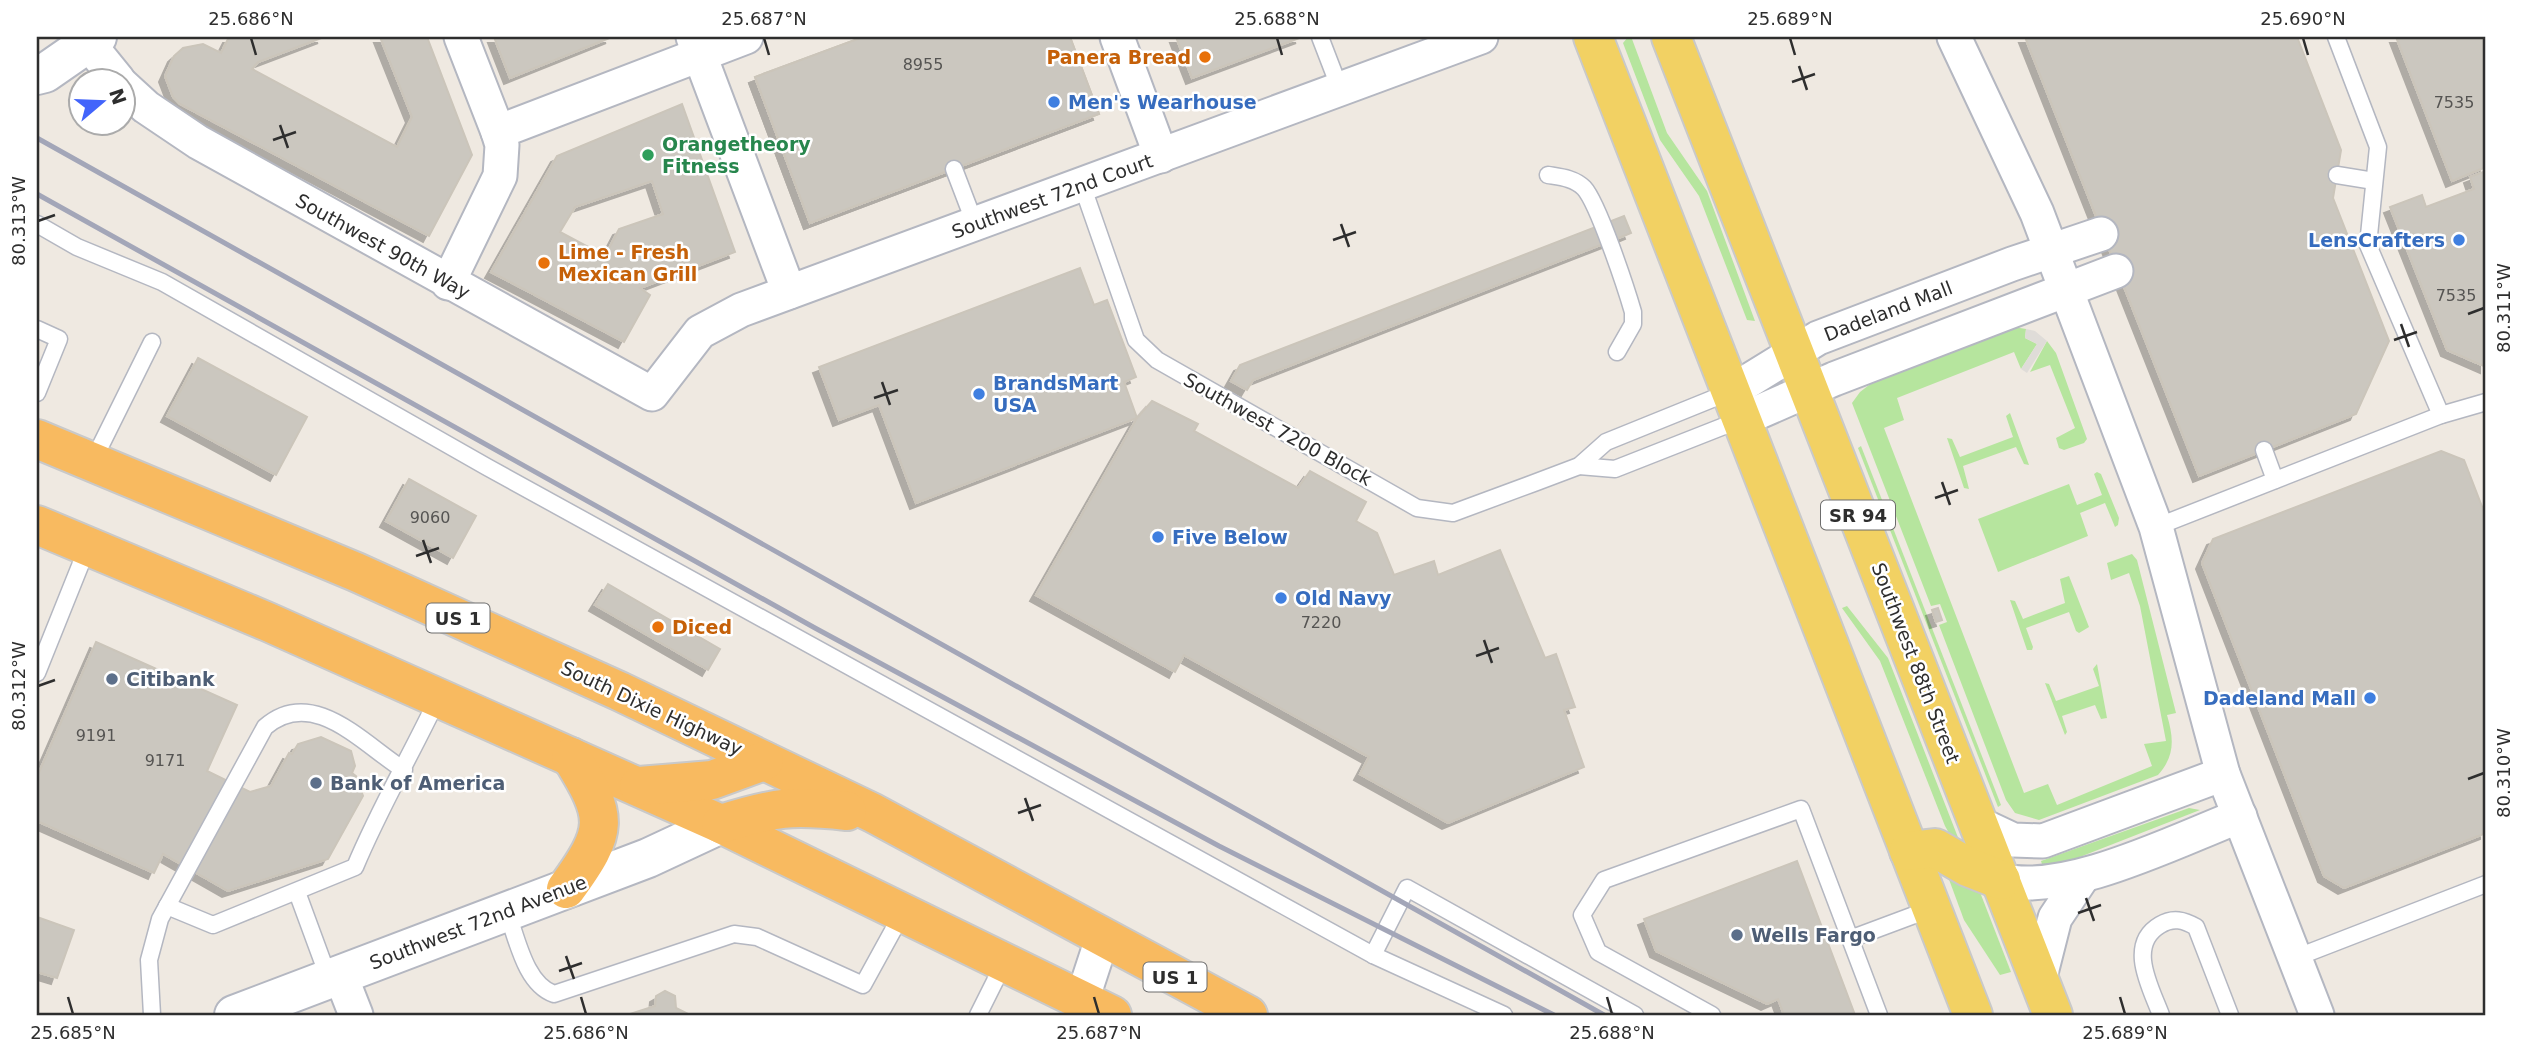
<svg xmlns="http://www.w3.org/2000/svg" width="2523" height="1052" font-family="'DejaVu Sans',sans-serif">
<defs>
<filter id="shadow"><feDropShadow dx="-6" dy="6" stdDeviation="0" flood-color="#0004"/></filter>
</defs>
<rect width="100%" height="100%" fill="#efe9e1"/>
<g fill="#b6e59e">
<path d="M1628,37L1632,39L1667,133L1707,191L1755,321L1747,320L1699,196L1660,140L1623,43Z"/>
<path d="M2014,327L2026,329L2025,338L2037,344L2021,369L2014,352L1897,398L1904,420L1884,428L2024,793L2048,784L2057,805L2152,766L2144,744L2166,741L2140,606L2129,573L2111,580L2107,563L2132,554L2137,560L2176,713L2167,715C2174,739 2175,756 2158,775L2039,820L2015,813L2006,800L1939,625L1947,622L1940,604L1931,606L1852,403L1860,392L1873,382Z"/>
<path d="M2047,341L2056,353L2087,439L2084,443L2064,450L2059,448L2056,438L2075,428L2050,365L2030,372Z"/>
<path d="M2010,413L2029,465L2024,464L2016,447L1963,466L1969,489L1964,488L1947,438L1952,439L1960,457L2013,437L2006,416Z"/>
<path d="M1861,446L2001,805L1998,807L1858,448Z"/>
<path d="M2097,472L2101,474L2119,518L2118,525L2115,527L2105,503L2080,513L2088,536L1998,572L1978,519L2069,484L2077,505L2102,495L2094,474Z"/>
<path d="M2069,576L2089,627L2079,633L2076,631L2069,612L2026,628L2033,647L2032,650H2027L2010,600L2015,601L2023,619L2065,603L2060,579Z"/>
<path d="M1847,606L1888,658L1959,840L1950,835L1945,826L1880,661L1842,608Z"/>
<path d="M2097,664L2107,718L2101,719L2095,705L2062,716L2067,732L2065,735L2045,683L2049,684L2056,701L2099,686L2093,669Z"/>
<path d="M2189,808L2200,810L2044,871L2041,861Z"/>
<path d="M1947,874L1978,887L2011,972L2000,975L1964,920Z"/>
</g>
<path fill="#dfdcd8" d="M2026,329L2035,331L2047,341L2027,373L2021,369L2037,344L2025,338Z"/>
<g fill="#cbc7bf" stroke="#cbc5ba" stroke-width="2" fill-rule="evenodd" filter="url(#shadow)">
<path d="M229,37H324L258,62L252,69L397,147L412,117L380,37H427L472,155L429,236L180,104L173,97L165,76L174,56L183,48L203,44L221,53Z"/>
<path d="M494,37H612L510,78Z"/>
<path d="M863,37H1070L1099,114L810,223L755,77ZM1000,45L1014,83L837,148L823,110Z"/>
<path d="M863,37H1070L1099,114L810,223L755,77Z"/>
<path d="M1176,37H1302L1192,78Z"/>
<path d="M2025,37H2297L2341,150L2333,198L2389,341L2356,414L2199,476Z"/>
<path d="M2396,37H2486V167L2452,181Z"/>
<path d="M682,104L735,252L640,288L650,295L624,342L491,272L557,156ZM652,181L663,214L619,229L605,256L560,232L575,207Z"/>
<path d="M2486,171V367L2447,350L2390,207L2422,195L2426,207L2474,189L2470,177Z"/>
<path d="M1624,216L1631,233L1626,235L1253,380L1247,390L1231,381L1240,365Z"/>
<path d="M1080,268L1094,305L1107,300L1136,377L1124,382L1137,418L916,503L879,405L839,420L819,367Z"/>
<path d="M198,358L307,417L276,475L167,416Z"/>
<path d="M1152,401L1198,424L1194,431L1298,488L1310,471L1366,502L1356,521L1377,533L1394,575L1434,561L1438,575L1500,550L1545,658L1556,654L1575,707L1564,710L1584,767L1448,823L1360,774L1369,757L1184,655L1175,672L1036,595L1137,418Z"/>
<path d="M2441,451L2464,460L2486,517V833L2344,888L2324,876L2202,563L2213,539Z"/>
<path d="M409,479L476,516L453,558L386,521Z"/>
<path d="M608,584L720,649L708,670L595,605Z"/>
<path d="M1938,608L1942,620L1936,622L1932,610Z"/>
<path d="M96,642L237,705L207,771L250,792L271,786L289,753L292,754L298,744L321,737L351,751L355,766L352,773L356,776L363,796L328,859L228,891L163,854L154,873L37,821V777Z"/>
<path d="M1797,861L1855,1015H1784L1778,999L1767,1004L1656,951L1644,919Z"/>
<path d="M37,917L74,930L57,978L37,972Z"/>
<path d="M665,991L675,996L676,1008L690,1015H627L655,1006L656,996Z"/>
</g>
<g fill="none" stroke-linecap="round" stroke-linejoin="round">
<defs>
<g id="service">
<path d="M1320,37L1340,89"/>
<path d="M2336,37L2378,147L2368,245L2441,415"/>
<path d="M954,169L975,224"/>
<path d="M1548,175C1560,177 1574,178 1584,188C1598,203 1626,288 1633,312V324L1617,352"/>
<path d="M2337,175L2374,181"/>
<path d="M1082,185L1136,340L1157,360L1417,508L1453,513L1534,483L1579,466L1606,442L1732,391"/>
<path d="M37,224L77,247L162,282L487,467L1373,955L1504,1015"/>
<path d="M37,329L59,339L37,393"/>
<path d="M2264,450L2275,480"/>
<path d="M92,463L152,342"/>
<path d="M1579,466L1615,469L1742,419"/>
<path d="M2156,527L2441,415L2486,402"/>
<path d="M37,673L88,546"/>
<path d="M297,892L329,979"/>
<path d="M167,906L213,925L355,867C379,809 411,755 438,698"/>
<path d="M507,912C517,938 525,984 554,994L734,934L757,937L863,985L902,914"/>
<path d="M1850,939L1933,908"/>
<path d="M1373,955L1407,888L1635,1015"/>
<path d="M2295,958L2486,884"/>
<path d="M152,1015L149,960L160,919L265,727C313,685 364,745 404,770"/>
<path d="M978,1015L1004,963"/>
<path d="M1712,1015L1598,952L1582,915L1604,880L1801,809L1879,1015"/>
<path d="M2161,1015C2151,988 2126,945 2160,925C2173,917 2184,920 2196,927L2230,1015"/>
</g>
<g id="minor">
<path d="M461,37L498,132"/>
<path d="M693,37L789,292"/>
<path d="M1117,37L1161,156"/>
<path d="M1954,37L2037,213L2156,527L2223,774L2317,1015"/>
<path d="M88,43L118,80"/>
<path d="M122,85L146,107L198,142L652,394L700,332L741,310L1481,37"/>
<path d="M448,283L500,176L502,145L498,132L746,37"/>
<path d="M1732,391L1818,338L2012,264L2101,234"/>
<path d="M1743,419L1834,379L2116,271"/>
<path d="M1979,824L2013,840L2043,841L2223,774"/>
<path d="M2001,880C2066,897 2177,840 2240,816"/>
<path d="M340,974L356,1015"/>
<path d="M2039,981L2055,918L2083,876"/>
<path d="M1084,1015L1082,1000L1102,939"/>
</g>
<g id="tertiary">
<path d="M37,75L45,73L97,37"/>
<path d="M234,1015L648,858L721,824"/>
</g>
<g id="primary">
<path d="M1593,37L1973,1015"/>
<path d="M1671,37L2053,1015"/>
<path d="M1909,851L1935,848L1968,867L2001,880"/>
</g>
<g id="trunk">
<path d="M37,439L356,572L619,691L873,813L1248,1015"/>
<path d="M37,525L268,622L721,824L1112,1015"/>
<path d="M639,786L712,780L764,761"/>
<path d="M721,824C775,807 791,805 847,811"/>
<path d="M566,889C609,830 609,818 571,757"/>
</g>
</defs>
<use href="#service" stroke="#b4b7c1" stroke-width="19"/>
<use href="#minor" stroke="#b4b7c1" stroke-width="37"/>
<use href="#tertiary" stroke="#b4b7c1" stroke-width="42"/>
<use href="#primary" stroke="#c9c9c9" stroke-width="42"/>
<use href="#trunk" stroke="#c9c9c9" stroke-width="42"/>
<use href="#service" stroke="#fff" stroke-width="16"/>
<use href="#minor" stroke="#fff" stroke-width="33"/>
<use href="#tertiary" stroke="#fff" stroke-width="38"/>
<use href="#primary" stroke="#f2d163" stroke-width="38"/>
<use href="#trunk" stroke="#f8ba60" stroke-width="38"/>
<g stroke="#a3a6b8" stroke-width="5">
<path d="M37,138L1604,1015"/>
<path d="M37,194L815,628L1219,846L1554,1015"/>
</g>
</g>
<path fill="none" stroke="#2e2e2e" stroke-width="2.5" d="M251,38L256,55M764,38L769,55M1277,38L1282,55M1790,38L1795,55M2303,38L2308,55M1799,66L1807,90M1792,82L1815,74M280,125L288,148M273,140L296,132M38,221L55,215M1341,224L1349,247M1333,240L1356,232M2468,314L2484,308M2401,324L2409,347M2394,340L2417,332M882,382L890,405M874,398L898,390M1942,482L1950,505M1935,498L1958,490M423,540L431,563M416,556L439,548M1484,640L1492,663M1476,656L1499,648M38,686L55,680M2468,779L2484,773M1025,798L1033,821M1018,813L1041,805M2086,898L2094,921M2078,913L2101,905M566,956L574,979M559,971L582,963M68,997L73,1014M581,997L586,1014M1094,997L1099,1014M1607,997L1612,1014M2120,997L2125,1014"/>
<g fill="#e8710a" stroke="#fff" stroke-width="2.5">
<circle cx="1205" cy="57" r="7"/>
<circle cx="544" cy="263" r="7"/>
<circle cx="658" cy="627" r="7"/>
</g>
<g fill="#3f7fe0" stroke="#fff" stroke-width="2.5">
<circle cx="1054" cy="102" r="7"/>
<circle cx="2459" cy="240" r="7"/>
<circle cx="979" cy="394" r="7"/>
<circle cx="1158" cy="537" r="7"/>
<circle cx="1281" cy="598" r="7"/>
<circle cx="2370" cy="698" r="7"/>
</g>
<circle fill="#2e9e5b" stroke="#fff" stroke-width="2.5" cx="648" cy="155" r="7"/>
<g fill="#5c6f8a" stroke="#fff" stroke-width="2.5">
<circle cx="112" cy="679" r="7"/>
<circle cx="316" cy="783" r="7"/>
<circle cx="1737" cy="935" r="7"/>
</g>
<g text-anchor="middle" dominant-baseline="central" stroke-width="5" stroke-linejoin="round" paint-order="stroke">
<g font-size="16" fill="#555452">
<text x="923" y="64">8955</text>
<text x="2454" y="102">7535</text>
<text x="2456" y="295">7535</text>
<text x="430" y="517">9060</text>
<text x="1321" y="622">7220</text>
<text x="96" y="735">9191</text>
<text x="165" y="760">9171</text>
</g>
<g fill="#fff" stroke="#6d6d6d" stroke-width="2">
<rect x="1821" y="500.5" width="74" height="29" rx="5"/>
<rect x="426.5" y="603.5" width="63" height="29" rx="5"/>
<rect x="1143.5" y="962.5" width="63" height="29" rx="5"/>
</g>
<g font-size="18" font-weight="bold" fill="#2e2e2e">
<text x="1858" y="515">SR 94</text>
<text x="458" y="618">US 1</text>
<text x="1175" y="977">US 1</text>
</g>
<g font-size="19" font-weight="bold" fill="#c56008" stroke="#fff" text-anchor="start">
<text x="1191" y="57" text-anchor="end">Panera Bread</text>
<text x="558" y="252">Lime - Fresh<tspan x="558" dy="22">Mexican Grill</tspan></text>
<text x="672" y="627">Diced</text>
</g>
<g font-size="19" font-weight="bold" fill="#366cbe" stroke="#fff" text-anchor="start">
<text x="1068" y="102">Men's Wearhouse</text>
<text x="2445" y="240" text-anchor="end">LensCrafters</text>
<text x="993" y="383">BrandsMart<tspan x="993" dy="22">USA</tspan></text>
<text x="1172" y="537">Five Below</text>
<text x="1295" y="598">Old Navy</text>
<text x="2356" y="698" text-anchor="end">Dadeland Mall</text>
</g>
<g font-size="19" font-weight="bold" fill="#27864d" stroke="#fff" text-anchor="start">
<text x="662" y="144">Orangetheory<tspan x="662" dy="22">Fitness</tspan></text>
</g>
<g font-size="19" fill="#2e2e2e" stroke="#fff">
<text transform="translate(1052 196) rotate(-20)">Southwest 72nd Court</text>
<text transform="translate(383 246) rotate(29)">Southwest 90th Way</text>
<text transform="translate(1888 311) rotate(-21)">Dadeland Mall</text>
<text transform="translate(1278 429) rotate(29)">Southwest 7200 Block</text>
<text transform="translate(1916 663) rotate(69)">Southwest 88th Street</text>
<text transform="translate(652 708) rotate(25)">South Dixie Highway</text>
<text transform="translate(478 922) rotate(-21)">Southwest 72nd Avenue</text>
</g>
<g font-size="19" font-weight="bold" fill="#4e5e75" stroke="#fff" text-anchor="start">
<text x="126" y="679">Citibank</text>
<text x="330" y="783">Bank of America</text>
<text x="1751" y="935">Wells Fargo</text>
</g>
</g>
<rect width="2523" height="1052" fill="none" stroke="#ffffff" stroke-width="77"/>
<g transform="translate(102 102) rotate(71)"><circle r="33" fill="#ffffff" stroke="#ababab" stroke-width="2"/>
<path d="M0-5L12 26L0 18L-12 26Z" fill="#4264fb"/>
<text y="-10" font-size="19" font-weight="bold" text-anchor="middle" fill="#2e2e2e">N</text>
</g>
<rect x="38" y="38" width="2446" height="976" fill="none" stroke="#2e2e2e" stroke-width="2.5"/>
<g font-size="18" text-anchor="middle" fill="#2e2e2e">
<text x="251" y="25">25.686°N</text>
<text x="764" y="25">25.687°N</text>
<text x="1277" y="25">25.688°N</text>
<text x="1790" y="25">25.689°N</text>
<text x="2303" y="25">25.690°N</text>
<text transform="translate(19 221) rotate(-90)" y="6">80.313°W</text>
<text transform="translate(2504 308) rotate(-90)" y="6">80.311°W</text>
<text transform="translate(19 686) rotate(-90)" y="6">80.312°W</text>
<text transform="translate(2504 773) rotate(-90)" y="6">80.310°W</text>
<text x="73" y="1039">25.685°N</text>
<text x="586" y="1039">25.686°N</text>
<text x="1099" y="1039">25.687°N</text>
<text x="1612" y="1039">25.688°N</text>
<text x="2125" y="1039">25.689°N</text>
</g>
</svg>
